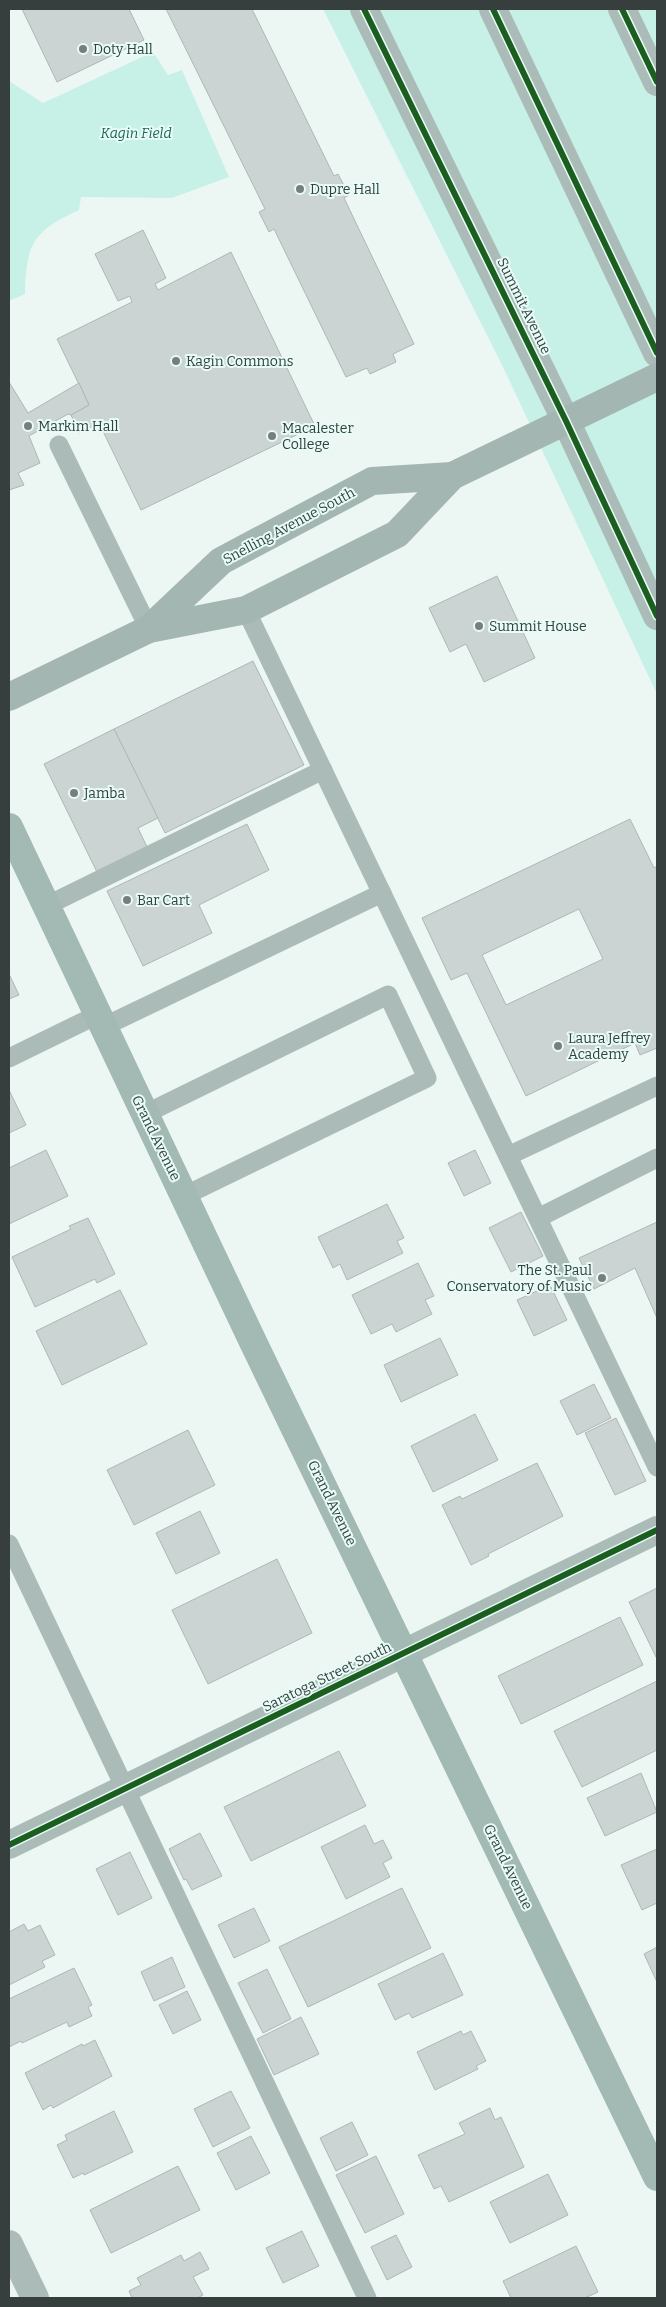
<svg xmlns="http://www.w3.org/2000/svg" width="666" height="2307" font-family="Bitter,serif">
<rect width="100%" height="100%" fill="#ecf7f4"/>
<g fill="#c7f1e7">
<path d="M323,9H657V694L501,363Z"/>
<path d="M153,52L168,75L182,70L229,177L172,198L81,197L79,210C33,231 26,244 25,294L9,301V81L43,103Z"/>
</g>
<g fill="#cbd4d2" stroke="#aeb7b5" fill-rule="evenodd">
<path d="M22,9H129L144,40L57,82Z"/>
<path d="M166,9H252L334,176L338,174L349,195L344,198L414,344L393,354L396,362L370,374L367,368L346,377L274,229L269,232L259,212L265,209Z"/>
<path d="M143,230L166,278L155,284L158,290L231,252L315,426L141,510L99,423L79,433L71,415L89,405L57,339L132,302L130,296L118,301L95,254Z"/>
<path d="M9,382L28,413L79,383L89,405L71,415L68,414L29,436L40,463L18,473L24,485L9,490Z"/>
<path d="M497,576L535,658L484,682L466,644L450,652L429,608Z"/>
<path d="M253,661L304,765L165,833L114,729Z"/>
<path d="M114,729L158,818L138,828L148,849L98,874L44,764Z"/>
<path d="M630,819L654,868L657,866V1048L640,1055L635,1043L526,1096L467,973L451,980L422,918ZM579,909L603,959L506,1005L482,955Z"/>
<path d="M247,824L269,870L199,905L212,933L143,966L107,891Z"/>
<path d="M9,974L19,995L9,999Z"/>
<path d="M9,1090L26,1125L9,1133Z"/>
<path d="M46,1150L68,1196L9,1224V1168Z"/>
<path d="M475,1150L491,1183L464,1196L448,1163Z"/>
<path d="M387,1204L404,1238L397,1241L403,1253L347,1280L340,1264L333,1268L318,1237Z"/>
<path d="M521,1212L543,1256L511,1272L489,1228Z"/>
<path d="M88,1218L115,1274L97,1283L95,1279L35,1307L12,1257L71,1229L69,1226Z"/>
<path d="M657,1222V1318L635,1268L594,1289L579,1258Z"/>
<path d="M418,1263L434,1296L425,1300L432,1314L396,1332L392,1324L371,1334L352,1295Z"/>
<path d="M550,1285L567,1320L534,1336L517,1300Z"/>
<path d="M120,1290L147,1344L62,1385L36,1331Z"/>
<path d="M440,1338L458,1375L401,1402L384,1365Z"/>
<path d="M594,1384L611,1418L577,1435L560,1401Z"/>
<path d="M475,1414L498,1460L433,1492L411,1446Z"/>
<path d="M616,1418L646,1481L615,1495L585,1433Z"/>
<path d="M188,1430L215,1485L134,1525L107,1470Z"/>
<path d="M537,1463L563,1516L488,1554L489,1556L471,1565L442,1505L460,1496L462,1499Z"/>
<path d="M200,1511L220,1553L176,1574L156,1533Z"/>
<path d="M277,1559L312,1633L208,1684L172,1610Z"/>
<path d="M657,1588V1659L629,1602Z"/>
<path d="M620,1617L643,1665L521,1724L498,1676Z"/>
<path d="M657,1681V1750L582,1787L554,1731Z"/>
<path d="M339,1751L366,1806L251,1861L224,1807Z"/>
<path d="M641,1773L657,1812L605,1836L587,1798Z"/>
<path d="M365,1825L374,1844L383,1840L392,1858L383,1863L390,1877L346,1899L321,1847Z"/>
<path d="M200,1833L222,1876L192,1890L186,1879L184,1880L169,1849Z"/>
<path d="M657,1849V1903L642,1910L621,1865Z"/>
<path d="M130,1852L152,1898L118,1915L96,1869Z"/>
<path d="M402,1888L431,1948L308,2007L279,1947Z"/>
<path d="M254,1908L270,1941L234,1958L218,1925Z"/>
<path d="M24,1924L28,1931L40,1925L55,1955L42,1961L45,1967L9,1985V1932Z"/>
<path d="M657,1947V1982L644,1954Z"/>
<path d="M443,1953L463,1995L412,2018L409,2013L395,2020L378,1984Z"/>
<path d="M172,1957L185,1987L154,2001L141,1972Z"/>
<path d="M74,1968L92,2005L88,2007L92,2016L69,2027L67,2022L22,2043L21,2041L9,2047V1999Z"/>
<path d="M267,1969L291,2019L263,2033L238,1983Z"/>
<path d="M187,1991L201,2020L173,2034L159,2005Z"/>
<path d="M301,2017L319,2054L274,2075L257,2039Z"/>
<path d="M461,2031L463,2035L471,2031L486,2061L476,2066L478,2069L435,2090L417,2052Z"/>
<path d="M95,2040L112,2076L53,2108L51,2105L43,2110L25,2073L82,2044L83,2046Z"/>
<path d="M231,2091L250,2128L213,2147L194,2109Z"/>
<path d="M490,2108L495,2120L501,2117L524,2167L449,2202L441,2186L434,2189L418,2155L465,2134L459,2123Z"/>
<path d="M114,2111L133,2152L84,2175L83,2173L73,2178L57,2145L67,2140L65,2135Z"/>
<path d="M352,2122L368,2155L336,2171L320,2138Z"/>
<path d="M251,2136L270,2173L236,2190L217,2153Z"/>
<path d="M376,2156L404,2214L365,2233L336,2175Z"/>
<path d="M178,2166L200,2210L111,2253L90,2210Z"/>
<path d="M548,2174L568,2215L510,2243L490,2202Z"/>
<path d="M302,2231L319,2266L283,2283L266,2248Z"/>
<path d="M396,2235L412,2267L387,2280L371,2247Z"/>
<path d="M576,2246L598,2292L585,2298H511L503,2281Z"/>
<path d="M200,2252L209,2269L193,2277L203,2295L197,2298H132L129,2291L141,2285L137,2278L181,2255L184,2261Z"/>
</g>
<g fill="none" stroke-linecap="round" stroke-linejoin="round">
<g stroke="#abbcb8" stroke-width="19">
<path d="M59,445L149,629"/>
<path d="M246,610L657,1467"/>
<path d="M46,906L323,770"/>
<path d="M103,1027L382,893"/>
<path d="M9,1058L97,1015"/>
<path d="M145,1114L388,995L427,1078L184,1196"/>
<path d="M508,1156L657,1086"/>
<path d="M538,1218L657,1158"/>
<path d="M9,1544L367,2298"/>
</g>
<g stroke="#abbcb8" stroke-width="28">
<path d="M364,9L566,421L657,616"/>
<path d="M622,9L657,82"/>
<path d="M9,1845L657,1530"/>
<path d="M9,2244L35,2298"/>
</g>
<path stroke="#abbcb8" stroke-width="28" d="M493,9L657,353"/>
<path stroke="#a3b9b4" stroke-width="28" d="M9,827L254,1344L657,2177"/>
<g stroke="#a4b6b2" stroke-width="28">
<path d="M149,629L221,561L372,481L452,476"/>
<path d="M9,697L149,629L246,610L397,534L452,476L657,377"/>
</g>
<defs>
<g id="cycleway">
<path d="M364,9L566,421L657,616"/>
<path d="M493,9L657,353"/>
<path d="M622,9L657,82"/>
<path d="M9,1845L657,1530"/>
</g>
</defs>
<use href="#cycleway" stroke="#e7fcf7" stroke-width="9"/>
<use href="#cycleway" stroke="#1b5e20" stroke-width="6"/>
</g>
<g fill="#767f7d" stroke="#e7fcf7" stroke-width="2">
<circle cx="83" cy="49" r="5"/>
<circle cx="300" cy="189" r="5"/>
<circle cx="176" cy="361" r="5"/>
<circle cx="28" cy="426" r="5"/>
<circle cx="272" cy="436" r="5"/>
<circle cx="479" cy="626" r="5"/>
<circle cx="74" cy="793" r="5"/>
<circle cx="127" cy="900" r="5"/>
<circle cx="558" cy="1046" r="5"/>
<circle cx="602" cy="1278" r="5"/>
</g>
<g text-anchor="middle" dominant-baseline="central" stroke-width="4" stroke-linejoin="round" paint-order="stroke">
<g font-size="14" fill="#363f3d" stroke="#e7fcf7" text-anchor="start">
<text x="93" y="49">Doty Hall</text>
<text x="310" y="189">Dupre Hall</text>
<text x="186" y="361">Kagin Commons</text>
<text x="38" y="426">Markim Hall</text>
<text x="282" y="428">Macalester<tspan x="282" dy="16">College</tspan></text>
<text x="489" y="626">Summit House</text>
<text x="84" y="793">Jamba</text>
<text x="137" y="900">Bar Cart</text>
<text x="568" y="1038">Laura Jeffrey<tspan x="568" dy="16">Academy</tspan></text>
<text x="592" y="1270" text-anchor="end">The St. Paul<tspan x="592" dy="16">Conservatory of Music</tspan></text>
</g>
<g font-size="14" font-style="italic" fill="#1e6559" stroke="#e7fcf7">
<text x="136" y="133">Kagin Field</text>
</g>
<g font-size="14" fill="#363f3d" stroke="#e7fcf7">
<text transform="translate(524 306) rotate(64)">Summit Avenue</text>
<text transform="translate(289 526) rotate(-28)">Snelling Avenue South</text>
<text transform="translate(156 1138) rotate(64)">Grand Avenue</text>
<text transform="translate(332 1503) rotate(64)">Grand Avenue</text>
<text transform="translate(327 1677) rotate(-26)">Saratoga Street South</text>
<text transform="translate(508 1867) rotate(64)">Grand Avenue</text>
</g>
</g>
<rect width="666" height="2307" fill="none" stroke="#363f3d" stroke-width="20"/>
</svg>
